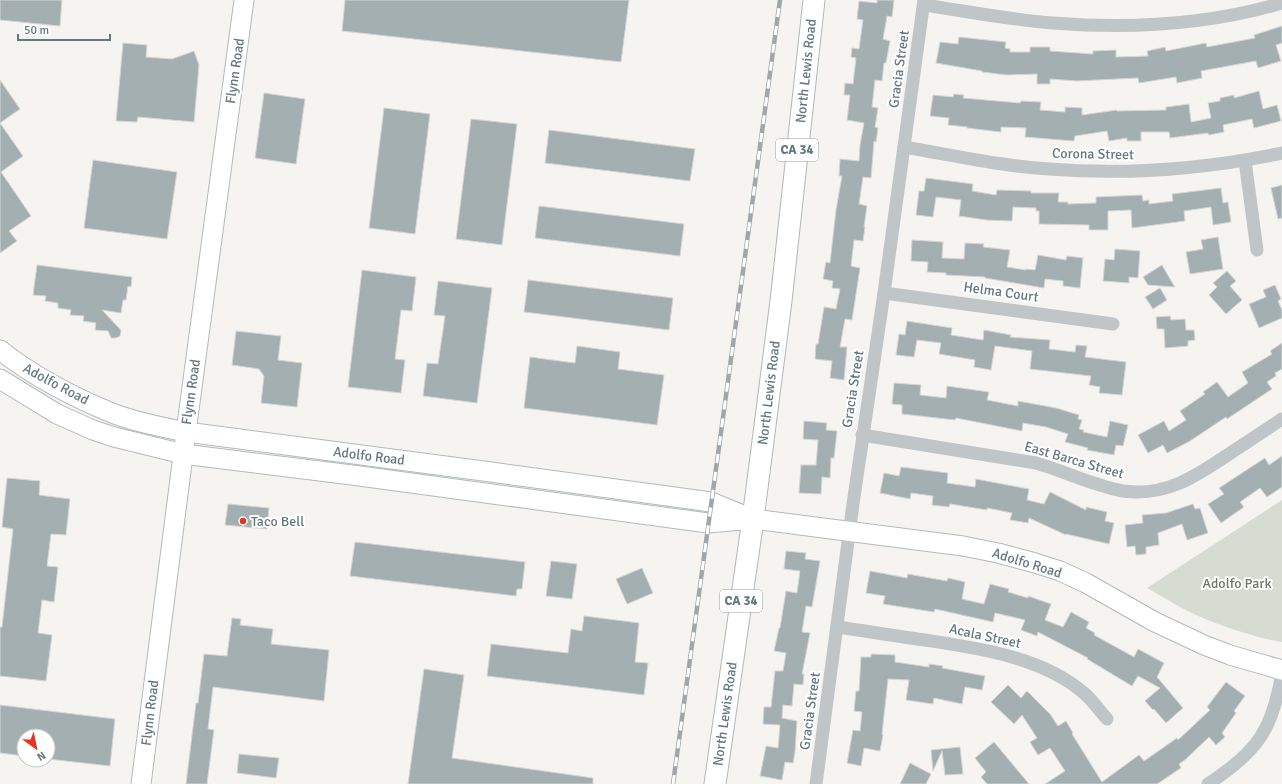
<svg xmlns="http://www.w3.org/2000/svg" width="1282" height="784" font-family="Signika,sans-serif">
<rect width="100%" height="100%" fill="#f5f4f1"/>
<path fill="#d7dcd2" d="M1282,500V642C1253,637 1224,627 1196,615C1179,607 1163,597 1147,588Z"/>
<g fill="#a4afb2" stroke="#d6d6d4">
<path d="M0,0H62L60,26L0,20Z"/>
<path d="M345,0H629L621,62L342,31Z"/>
<path d="M877,0H894L892,17L887,16L883,39L890,41L886,63H884L882,81L875,80L872,107L878,108L875,127L878,128L876,142L874,141L871,178L863,177L859,204L867,206L864,227H865L863,241L854,240L851,266L860,268L852,320L845,319L840,347H847L844,380L830,378L832,361L815,359L816,344H818L824,307L836,309L840,289L832,288L833,281L823,279L826,262L830,263L836,210L842,176H839L840,159L859,161L860,145L864,123L847,120L850,95H844L845,83L853,84L856,58L851,57L852,48L859,49L863,20L857,19L859,1L877,3Z"/>
<path d="M1282,26V43L1276,45L1281,61L1258,68L1256,61L1201,71L1202,78L1177,83L1176,77L1139,83L1138,78L1076,81L1050,79V84H1037V74L1007,75L982,72V71L936,63L940,42L958,44L959,37L1006,42L1005,48L1010,49V52H1030V47H1050V51L1093,54V51L1116,50V57L1148,56L1147,51L1165,47L1166,51L1206,43L1207,47L1255,38L1254,35Z"/>
<path d="M123,43L147,45L146,57L172,59L194,51L199,65L194,122L138,117L137,122L116,121Z"/>
<path d="M0,80L20,109L0,123Z"/>
<path d="M1259,91L1263,109L1277,105L1281,121L1254,128L1252,119L1223,125L1224,132L1209,135L1208,133L1170,138L1169,132H1141V141H1127V138L1109,141L1107,131L1075,136L1074,141L1025,137L1026,128L1001,127V132L967,128V127L948,125L949,118L930,116L933,95L953,97L954,94L964,95L963,98L1020,103L1021,101L1041,102L1040,110L1065,112V107L1082,108V115L1117,110V111L1166,110V107L1189,104L1191,122L1211,118L1208,103L1220,101V98L1234,95V98Z"/>
<path d="M264,93L305,99L296,164L255,158Z"/>
<path d="M384,108L430,114L415,234L369,228Z"/>
<path d="M471,119L517,124L502,245L456,239Z"/>
<path d="M0,123L23,156L1,172L31,216L9,231L17,241L0,253Z"/>
<path d="M549,130L695,149L690,181L545,163Z"/>
<path d="M93,160L177,172L167,239L84,228Z"/>
<path d="M926,178L973,184L972,191L996,195L997,190L1031,191V193H1059L1058,202H1068V204L1096,203V197L1142,195L1143,201L1149,200V204L1173,201L1172,194L1221,188L1223,203L1228,202L1231,222L1213,225L1211,207L1184,211L1185,221L1132,228L1131,210L1108,211V230H1089V225L1039,224V211H1036V208L1013,207L1012,221L986,220L959,216L961,200L936,197L933,217L916,215L919,191H924Z"/>
<path d="M1282,185V218L1278,219L1271,188Z"/>
<path d="M539,206L684,224L680,256L535,238Z"/>
<path d="M1218,237L1223,269L1190,274L1186,252L1203,249L1201,240Z"/>
<path d="M912,240L943,242L942,258L964,259L965,243L984,244L983,247L1010,250L1007,267L1026,270V269L1035,270L1038,255L1066,260L1067,256L1083,258L1080,288L1063,286V281L1045,279L1044,288L985,278V277L946,275V273L927,272L928,262L911,261Z"/>
<path d="M1115,249L1140,251L1138,278L1129,277V283L1103,281L1105,259L1114,260Z"/>
<path d="M37,265L132,277L131,287L128,286L126,300H123L121,313L102,310L120,329L121,331L120,336L116,338H111L108,331L95,330L96,323L83,321L84,316L70,315L71,310L58,308V303L45,301L46,296L33,295Z"/>
<path d="M1162,265L1170,279L1175,287L1148,285L1143,277Z"/>
<path d="M362,270L416,277L412,311L401,310L395,359L405,360L401,393L348,387Z"/>
<path d="M1227,271L1236,281L1230,286L1242,300L1226,314L1209,295L1217,287L1213,283Z"/>
<path d="M528,280L673,298L669,330L524,312Z"/>
<path d="M438,281L492,288L477,403L423,396L427,363L438,364L445,316L434,315Z"/>
<path d="M1275,285L1281,299L1278,301L1282,310V318L1259,328L1249,304L1266,297L1263,290Z"/>
<path d="M1160,288L1167,300L1153,309L1145,297Z"/>
<path d="M1170,316L1171,320L1185,319L1186,330H1194L1195,340L1188,341V346L1165,348L1164,329H1157L1156,317Z"/>
<path d="M907,321L952,328L951,335L983,340L984,330L1011,335L1010,337L1050,340L1049,349L1075,352L1076,345L1087,346L1085,357L1126,362L1122,395L1099,393L1100,387L1089,385L1091,376L1030,369L1032,351L995,346L991,370L974,367L975,360L939,354L941,343L917,340L914,357L896,355L899,334L905,335Z"/>
<path d="M236,331L281,336L278,360L302,363L297,407L261,403L264,376L259,369L232,365Z"/>
<path d="M1282,343V369L1275,373L1276,376L1267,382L1272,389L1227,419L1226,417L1190,441L1167,453L1163,445L1148,453L1138,435L1164,421L1169,431L1186,420L1180,411L1205,394L1203,392L1217,382L1228,397L1248,383L1242,372L1272,354L1270,351Z"/>
<path d="M577,346L620,352L618,369L664,375L657,425L524,408L530,357L575,363Z"/>
<path d="M894,383L921,385L920,395L946,398L947,386L989,392L987,400L1018,406V401L1056,408L1079,415L1078,419L1082,420L1079,429L1084,430L1083,432L1107,437L1110,421L1128,425L1123,446L1116,445L1114,455L1087,450L1088,448L1065,442L1068,434L1046,427L1023,423L1022,431L956,418L955,420L902,414V405L892,404Z"/>
<path d="M804,421L827,423L826,430L837,431L834,458H831L830,478L822,477L821,494L799,493L801,465H816L818,440L803,439Z"/>
<path d="M1282,456V487L1267,497L1260,488L1240,502L1244,507L1221,523L1208,504L1224,494L1219,488L1265,458L1269,465Z"/>
<path d="M901,467L948,473L947,483L975,487L976,479L1029,489L1027,500L1044,504L1050,492L1086,510V507L1107,512L1105,521L1114,523L1109,544L1066,534V535L1029,518L1028,523L1010,520L1012,513L987,508V510L950,504L949,507L932,505L933,496L911,493L910,499L880,493L884,473L899,476Z"/>
<path d="M7,478L40,481L39,495L70,499L66,535L51,534L47,566L58,567L54,602L42,600L38,633L52,635L46,681L0,676V627H2L13,529L2,527Z"/>
<path d="M228,504L269,508L267,529L225,525Z"/>
<path d="M1193,504L1195,509L1200,508L1208,533L1187,540L1182,524L1158,533L1159,545L1146,547V554L1136,555L1135,546L1127,547L1125,525L1143,523L1142,515L1166,513Z"/>
<path d="M355,542L525,562L522,589H517L516,596L350,576Z"/>
<path d="M786,551L806,553L805,559L820,561L812,607L806,606L802,632L810,633L802,674H804L803,685L794,684L792,706L783,705L782,718L797,721L795,752L793,763L785,762L782,780L760,776L766,746L778,748L780,725L763,724L764,707H771L775,671H783L786,653L774,651L779,628H780L786,591L797,593L800,571L784,569Z"/>
<path d="M551,561L577,564L572,599L546,596Z"/>
<path d="M642,568L653,593L627,604L616,579Z"/>
<path d="M870,571L907,578L908,574L947,581L948,578L965,582L962,599L984,604L990,584L1009,589L1008,592L1028,598V596L1051,604L1045,620L1063,627L1071,612L1089,622L1086,628L1095,633L1094,635L1134,657L1138,649L1164,663L1157,677L1183,708L1166,723L1154,709L1153,710L1145,701L1160,688L1138,676L1132,686L1087,659L1088,658L1038,632L1037,636L1021,630L1025,620L995,613L993,622L935,609L934,612L883,604L885,596L866,593Z"/>
<path d="M584,616L639,623L635,662L648,663L644,695L487,676L491,644L568,653L571,629L582,631Z"/>
<path d="M232,618L241,619L240,625L273,629L271,644L329,650L324,701L213,687L208,729L214,730L207,784H186L196,703H198L204,654L227,656Z"/>
<path d="M871,654L895,655V662L929,667V664L943,666L942,668L985,676L982,690L965,687L962,704L934,698L933,704L906,700L909,680L888,679L882,734L883,735L880,751L864,748L861,766L847,763L853,730L860,731L862,712L854,711L856,691H859L861,657H871Z"/>
<path d="M424,669L464,675L452,758L593,778V784H408Z"/>
<path d="M1226,682L1245,696L1234,711L1236,713L1222,733L1225,737L1216,745L1209,737L1186,759L1179,764L1181,768L1157,784H1045L1065,771L1050,748L1038,755L1030,742L1037,738L1022,715L1014,724L991,702L1008,685L1021,698L1027,691L1050,714L1058,726L1066,721L1073,733L1072,734L1102,782L1139,755L1144,761L1177,738L1178,740L1210,710L1207,707Z"/>
<path d="M0,705L115,719L110,766L48,759V736H24V756L0,753Z"/>
<path d="M994,742L1029,784H987L981,777L986,772L975,758Z"/>
<path d="M960,747L963,774L945,775L942,751L933,771L931,750Z"/>
<path d="M239,754L279,758L276,778L237,773Z"/>
<path d="M910,763L931,774L926,784H900Z"/>
</g>
<g fill="none" stroke-linecap="round" stroke-linejoin="round">
<defs>
<g id="secondary">
<path d="M0,350C33,376 73,397 112,413C135,422 161,427 186,432L491,472L711,502L750,518"/>
<path d="M0,379L57,414L93,430L114,437L183,454L352,475L708,523L753,519L963,546L998,553L1035,563L1060,571L1086,583L1155,622L1204,645L1230,655L1282,670"/>
<path d="M141,784L186,432L244,0"/>
</g>
<path id="primary" d="M715,784L753,519L781,301L814,0"/>
</defs>
<use href="#secondary" stroke="#b2b9bc" stroke-width="21"/>
<use href="#primary" stroke="#b1b7b9" stroke-width="23"/>
<g stroke="#c0c5c7" stroke-width="13">
<path d="M924,5C966,11 1010,20 1053,23C1129,29 1208,25 1282,3"/>
<path d="M904,147C952,155 1000,166 1049,169C1127,175 1205,169 1282,153"/>
<path d="M1245,161L1257,250"/>
<path d="M884,293L1113,324"/>
<path d="M862,435L1036,463C1064,471 1094,486 1123,491C1165,497 1195,477 1229,454C1246,443 1264,431 1282,419"/>
<path d="M837,627C866,631 895,636 925,640C978,648 1043,657 1085,694C1093,701 1100,711 1107,719"/>
<path d="M816,784L853,504L884,293L924,0"/>
<path d="M1208,784C1257,752 1273,730 1282,672"/>
</g>
<use href="#secondary" stroke="#fff" stroke-width="19"/>
<use href="#primary" stroke="#fff" stroke-width="21"/>
<defs>
<path id="rail" d="M673,784L780,0"/>
</defs>
<use href="#rail" stroke="#9ea7ab" stroke-width="4.5"/>
<use href="#rail" stroke="#fff" stroke-width="3" stroke-dasharray="9" stroke-linecap="butt"/>
</g>
<circle fill="#e53421" stroke="#fff" stroke-width="1.5" cx="243" cy="521" r="4"/>
<g text-anchor="middle" dominant-baseline="central" stroke-width="4" stroke-linejoin="round" paint-order="stroke">
<g fill="#fff" stroke="#92a1a8" stroke-width="1">
<rect x="776" y="139" width="42" height="22" rx="3"/>
<rect x="720" y="590" width="42" height="22" rx="3"/>
</g>
<g font-size="13" font-weight="bold" fill="#637982">
<text x="797" y="150">CA 34</text>
<text x="741" y="601">CA 34</text>
</g>
<g font-size="14" fill="#637982" stroke="#fff">
<text transform="translate(899 69) rotate(-82)">Gracia Street</text>
<text transform="translate(235 71) rotate(-82)">Flynn Road</text>
<text transform="translate(806 71) rotate(-84)">North Lewis Road</text>
<text transform="translate(1093 154) rotate(1)">Corona Street</text>
<text transform="translate(1001 292) rotate(8)">Helma Court</text>
<text transform="translate(56 384) rotate(28)">Adolfo Road</text>
<text transform="translate(853 389) rotate(-81)">Gracia Street</text>
<text transform="translate(191 392) rotate(-82)">Flynn Road</text>
<text transform="translate(769 393) rotate(-83)">North Lewis Road</text>
<text transform="translate(369 456) rotate(7)">Adolfo Road</text>
<text transform="translate(1074 460) rotate(16)">East Barca Street</text>
<text transform="translate(1027 563) rotate(17)">Adolfo Road</text>
<text transform="translate(985 636) rotate(12)">Acala Street</text>
<text transform="translate(810 711) rotate(-82)">Gracia Street</text>
<text transform="translate(150 713) rotate(-83)">Flynn Road</text>
<text transform="translate(725 714) rotate(-82)">North Lewis Road</text>
</g>
<g font-size="14" fill="#637982" stroke="#fff" text-anchor="start">
<text x="251" y="521">Taco Bell</text>
</g>
<g font-size="14" fill="#6a7962" stroke="#fff">
<text x="1237" y="583">Adolfo Park</text>
</g>
</g>
<g transform="translate(36 748) rotate(147)"><circle r="19" fill="#ffffff" stroke="#c1c9cd"/>
<path d="M0-3L7 15L0 10L-7 15Z" fill="#e53421"/>
<text y="-6" font-size="11" font-weight="bold" text-anchor="middle" fill="#637982">N</text>
</g>
<path d="M18 34v6h92v-6" fill="none" stroke="#637982" stroke-width="2"/>
<text x="24" y="34" font-size="12" fill="#637982" stroke="#ffffff" stroke-width="3" paint-order="stroke">50 m</text>
</svg>
